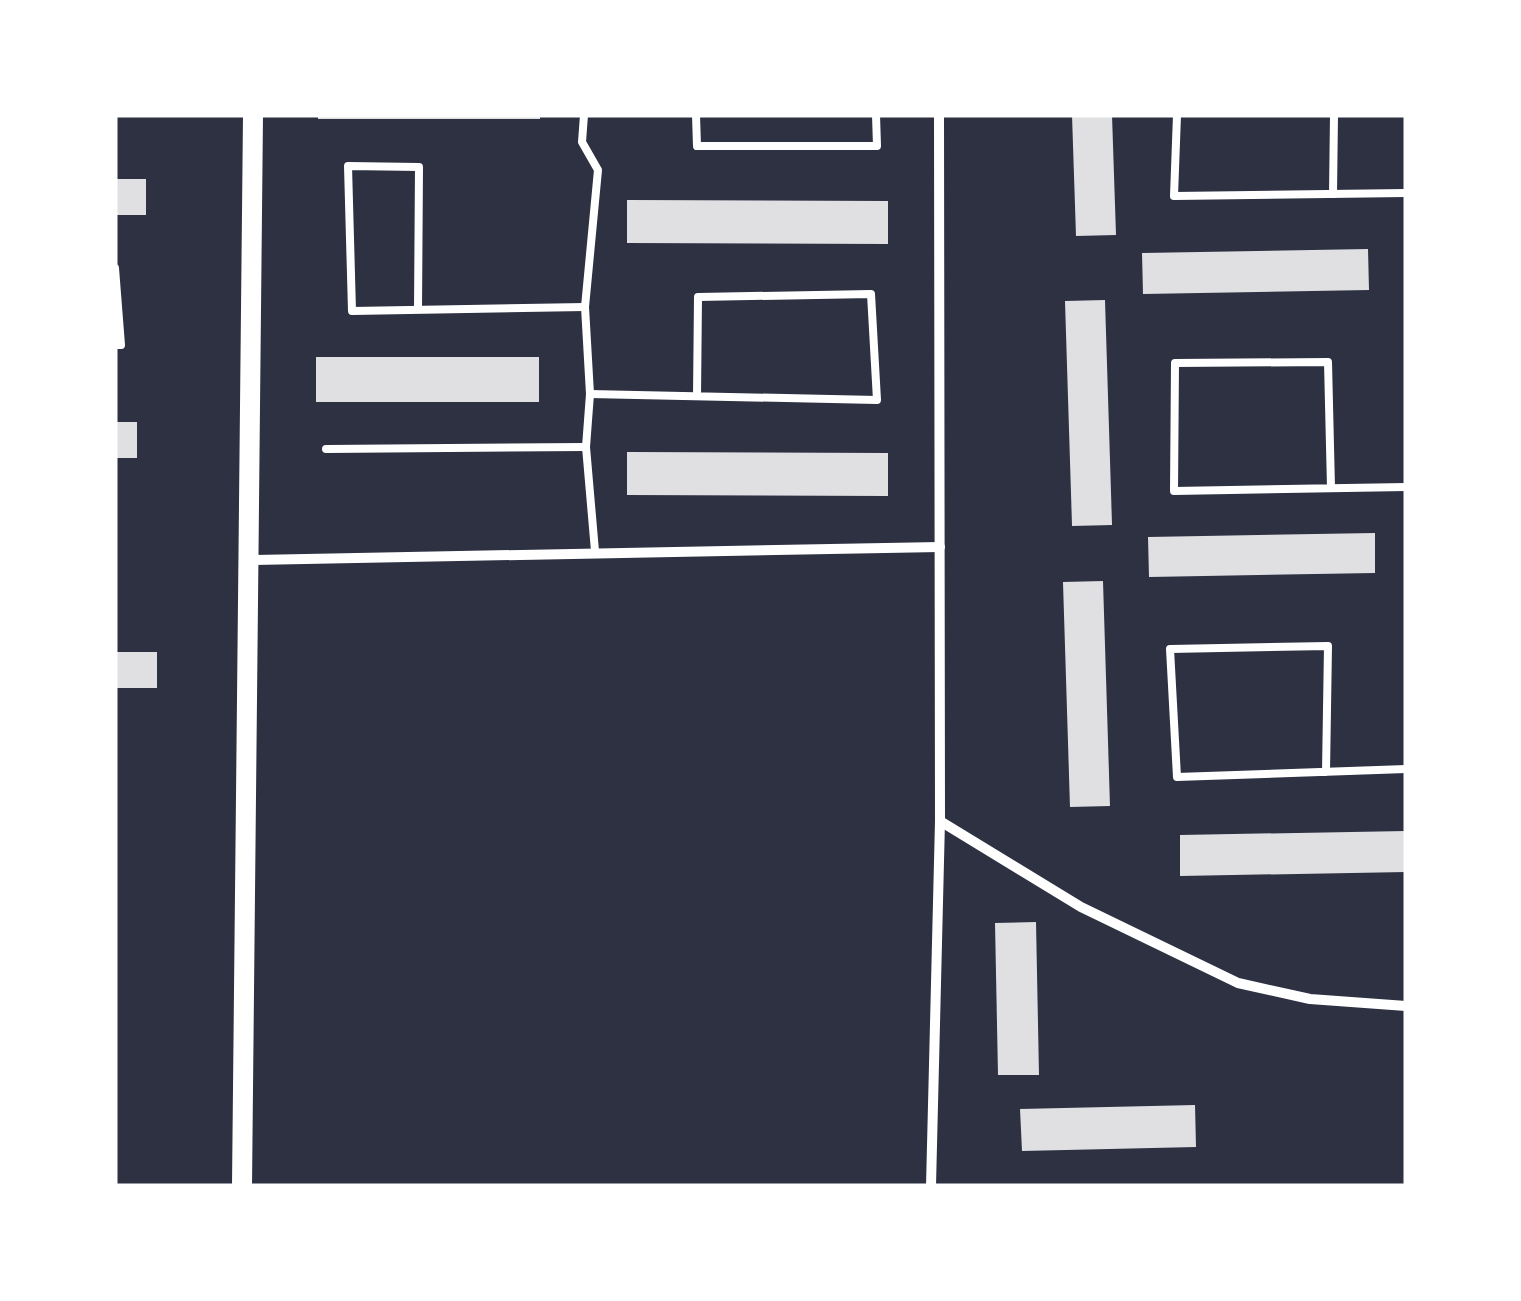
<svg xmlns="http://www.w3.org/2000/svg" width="1521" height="1301" font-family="Inter,sans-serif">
<rect width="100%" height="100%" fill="#2d3142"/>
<g fill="#e0e0e3">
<rect x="318" y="115" width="222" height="4"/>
<path d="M1072,115H1112L1116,235L1076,236Z"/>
<rect x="115" y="179" width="31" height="36"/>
<path d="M627,200L888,201V244L627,243Z"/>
<path d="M1368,249L1369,290L1143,294L1142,253Z"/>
<path d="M1105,300L1112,525L1072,526L1065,301Z"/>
<rect x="316" y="357" width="223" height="45"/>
<rect x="115" y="422" width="22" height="36"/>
<path d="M627,452L888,453V496L627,495Z"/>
<path d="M1375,533V573L1149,577L1148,537Z"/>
<path d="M1103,581L1110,806L1070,807L1063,582Z"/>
<rect x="115" y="652" width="42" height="36"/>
<path d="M1406,831V872L1180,876V835Z"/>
<path d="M1036,922L1039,1075H998L995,923Z"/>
<path d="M1195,1105L1196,1147L1022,1151L1020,1109Z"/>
</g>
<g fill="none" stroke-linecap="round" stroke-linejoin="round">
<g stroke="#fff" stroke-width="8">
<path d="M584,115L582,142L598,170L585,307L590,394L586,447L595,551"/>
<path d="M696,115L697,146H877L876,115"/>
<path d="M1177,115L1174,196L1406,193"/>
<path d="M1333,194L1334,115"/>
<path d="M115,268L121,345H115"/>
<path d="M418,310L419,167L348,166L352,311L585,307"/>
<path d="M590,394L877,400L871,294L698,297L697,396"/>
<path d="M326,449L586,447"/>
<path d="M1331,488L1328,362L1175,363L1174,491L1406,487"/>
<path d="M1326,772L1328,646L1170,649L1177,777L1406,769"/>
</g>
<g stroke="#fff" stroke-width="10">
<path d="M249,560L940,547"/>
<path d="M940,821L1081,907L1238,983L1310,999L1406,1006"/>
<path d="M931,1186L940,821L939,115"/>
</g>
<path stroke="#fff" stroke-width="20" d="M242,1186L253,115"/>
</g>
<rect width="1521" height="1301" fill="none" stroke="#ffffff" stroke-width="235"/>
</svg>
